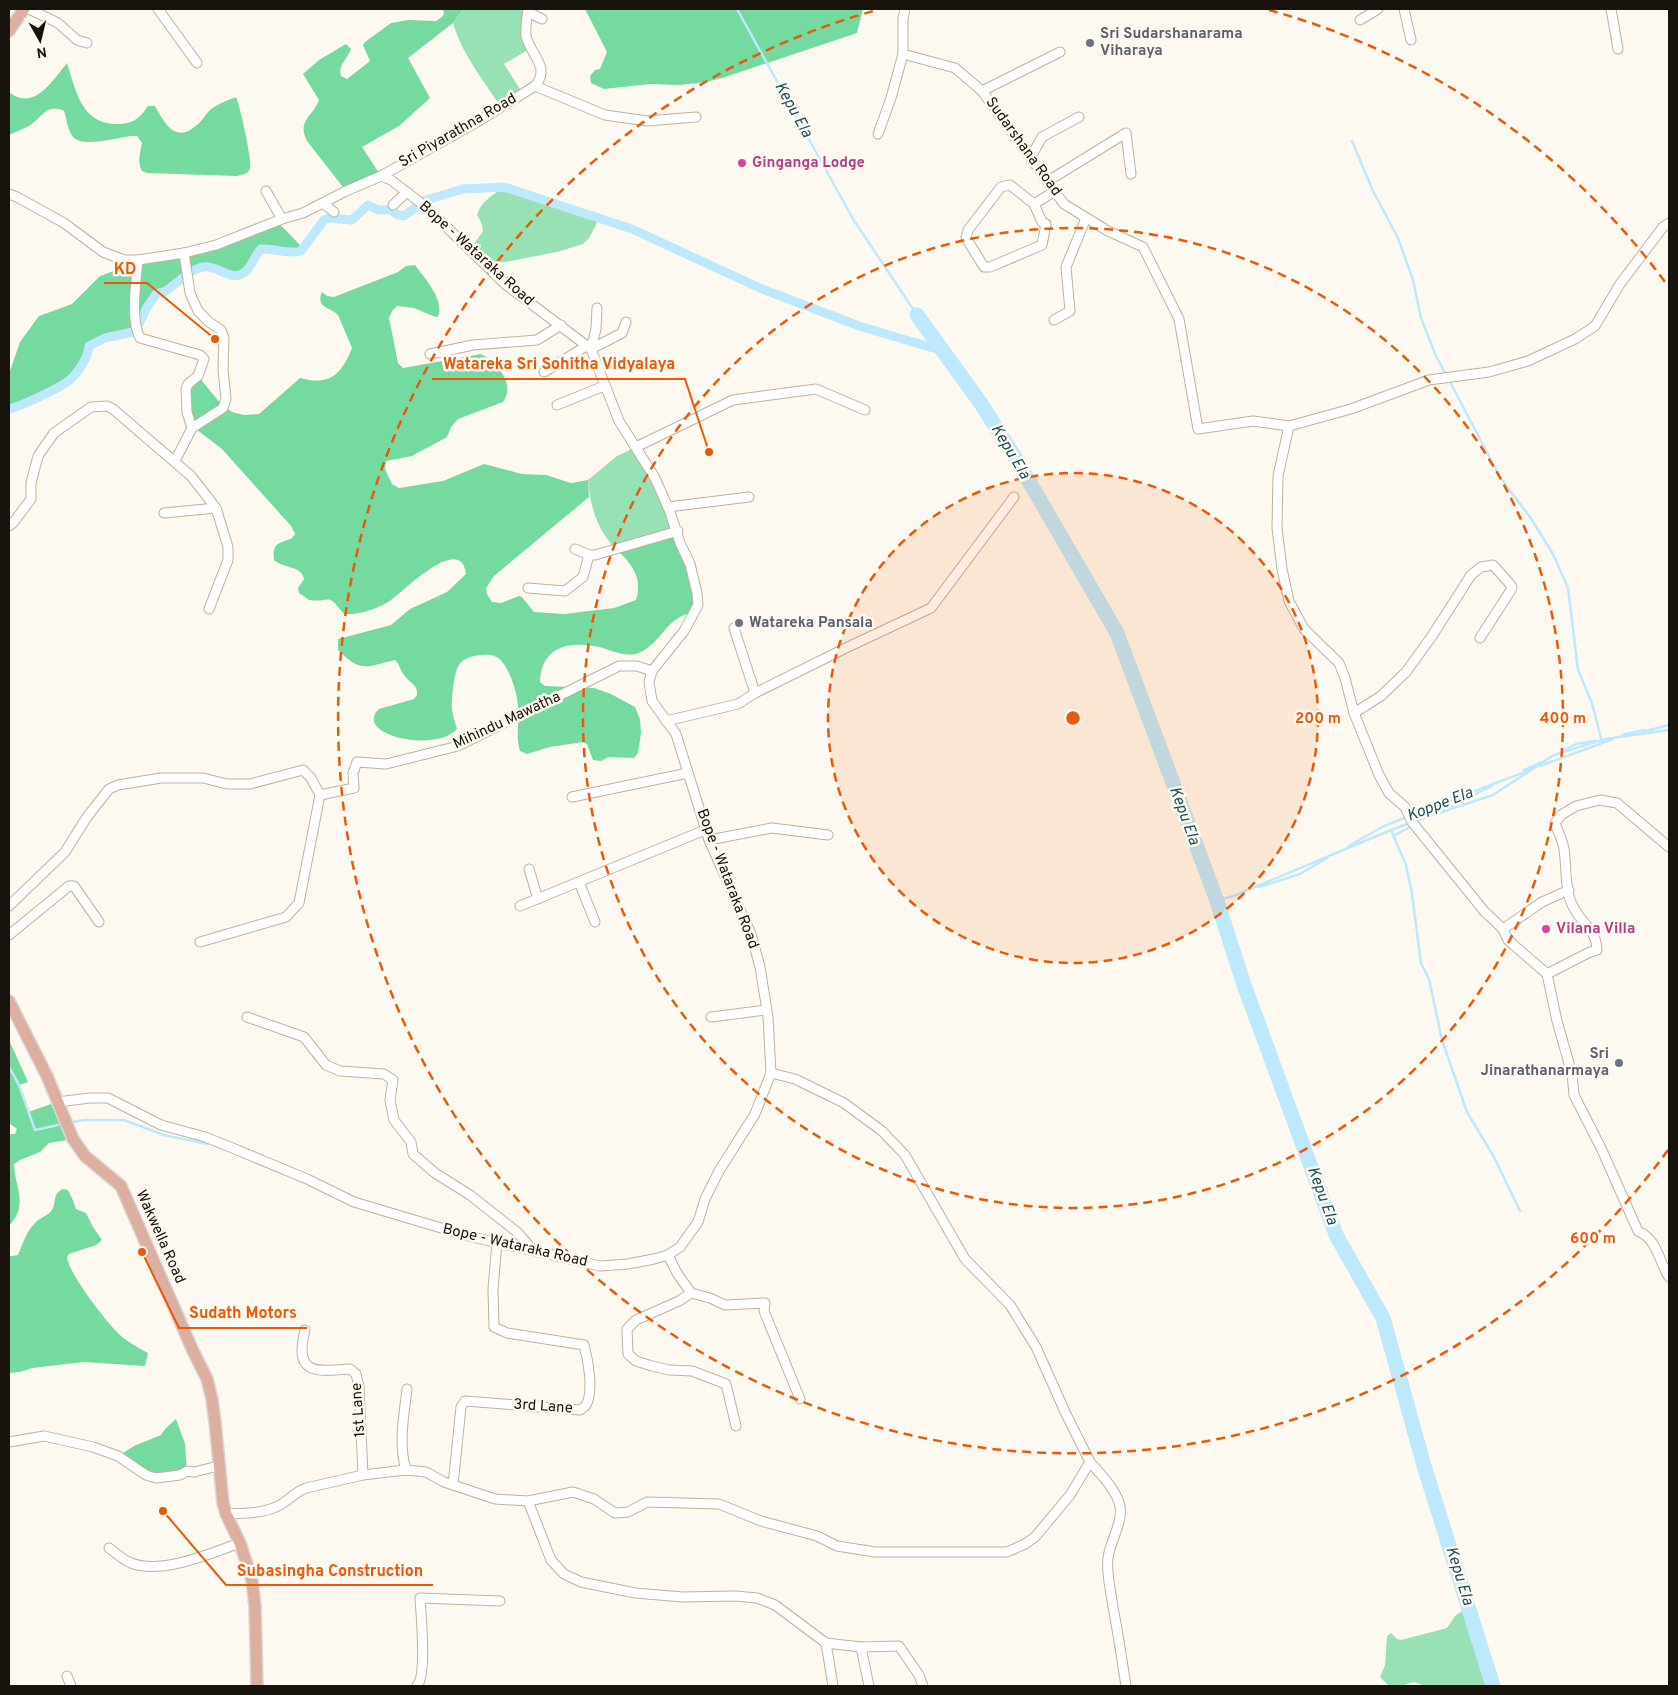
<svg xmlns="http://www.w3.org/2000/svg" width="1678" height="1695" font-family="Overpass,sans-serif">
<rect width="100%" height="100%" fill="#fef9f0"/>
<g fill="#98e1b5">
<path d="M463,9H524L531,48L504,64L523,94L501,107C483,80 462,54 453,23Z"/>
<path d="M504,187L599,219L589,238L583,244L557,252L505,262L483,263L470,250L483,231L481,222L477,215C480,202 493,195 504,187Z"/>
<path d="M636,447L678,531L616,549C597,531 590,505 588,480L617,456Z"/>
<path d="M1468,1607L1493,1686H1425L1414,1682L1401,1686H1389L1380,1677L1385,1665L1387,1636L1391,1633L1397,1639L1401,1640L1447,1628L1455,1616Z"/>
</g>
<g fill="#75daa0">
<path d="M442,9H463L453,23L408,58L430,98L399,126L362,147L381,176L346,191L307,141C297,120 312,118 319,100L303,74L319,60L346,44L351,49C347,60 338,64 341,76L347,79L370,61L363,45L365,42L391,23L408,20L436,21L443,16L444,12Z"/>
<path d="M585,9H863L857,33L722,78L706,82L679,85L650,84L604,89L591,83L590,76L595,70L600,69L607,52Z"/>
<path d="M67,63C76,91 81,123 116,124C133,124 139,119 148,106H155C167,128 178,145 201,121C204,118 207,112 211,109C218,104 228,100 236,97C240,105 253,164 250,169C248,174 242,175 237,176L147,173L142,171C137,162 140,153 142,143L137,136H130C116,138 83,148 73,137C67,129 67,120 64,111C46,102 41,120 27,127C21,130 15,132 9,135V92C34,112 52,81 67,63Z"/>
<path d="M278,222C285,230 297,241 303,249C290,257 275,248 261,249C249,260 252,272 234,277L208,267H201L194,271L180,284L156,294L146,309L137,330L105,338L89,346C86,374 61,385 38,396C28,401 19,406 9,409V374L20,342L39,316L72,304L100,276L138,262L179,257Z"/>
<path d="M415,265C425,279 442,296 439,314L437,317L433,316L414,308L397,306L392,311L389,318L398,363L403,368L481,354C497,362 516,384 503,402L458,419L451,427L447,437L412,456L386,461L385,469L392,484L399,488L443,481L484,464L522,474L546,475L571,483L588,480L589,497L494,576L486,588L487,594L492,602L501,603L519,596L522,597L534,612L564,614L614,608L636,600C643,578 632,564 616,549L678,531L698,605L690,614C668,615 658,649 635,654C622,657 607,648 594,646C565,641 541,649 540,682L545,686L594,688L611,694L635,707L640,719L641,733L638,753L634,758L608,757L601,761L593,760L587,744L583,742L550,747L527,754L520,751C515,735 520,722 518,706C517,692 511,674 503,663C499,656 490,654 483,655C475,655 463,658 459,665C454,671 451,702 452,710C453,716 455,722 457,729C434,754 352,734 379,709L414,699L417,695C418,684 409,683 404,675C400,670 400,665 395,660C366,667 361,673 338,650V639L391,625L410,609L447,592L466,574C461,533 405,590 391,600C380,608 357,616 344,614C326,591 332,603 309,600L299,593L298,588L304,579C301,565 284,569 274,560C272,542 279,544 292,538L295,534L291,526L222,449L192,426L188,384L198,376L221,404L232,412L244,415L259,414L300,378C330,386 341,375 352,348L338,315C331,307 315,308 322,292L327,296L334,297L398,272L406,266Z"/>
<path d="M9,1040L28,1082L19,1085L28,1112L57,1102L73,1139L49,1143L40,1152L20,1160L14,1164C15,1189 29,1204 9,1226V1134H15L17,1129L9,1123Z"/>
<path d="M63,1189L68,1190L72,1198L76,1209L86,1213L93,1227L102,1240L96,1245L69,1254L67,1257C68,1272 104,1319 116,1331C124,1340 137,1347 148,1353L145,1366L84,1362L32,1368L20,1372L9,1373V1256H12L18,1255C23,1243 26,1232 35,1223C40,1217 49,1216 53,1208C56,1201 53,1193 63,1189Z"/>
<path d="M176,1419L185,1444L187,1471L156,1478L118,1456L134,1446L161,1435L165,1429Z"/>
</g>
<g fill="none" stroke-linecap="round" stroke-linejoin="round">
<g stroke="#bee8fb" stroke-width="2.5">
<path d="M737,9L853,219L917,315"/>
<path d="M1352,141L1373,191L1398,238L1413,280L1421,318L1436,356L1446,375"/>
<path d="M1449,380L1500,477L1532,520L1553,554L1568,588L1578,670L1592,703L1602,742"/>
<path d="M1642,732L1669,725"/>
<path d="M1622,735L1644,730"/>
<path d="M1562,751L1576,744L1595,741"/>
<path d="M1540,766L1613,739"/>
<path d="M1524,770L1542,762"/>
<path d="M1441,811L1492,786"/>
<path d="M1412,815L1530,770"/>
<path d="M1415,821L1493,795L1554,755L1605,739L1669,730"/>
<path d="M1391,830L1406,865L1412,894L1421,963L1429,979L1442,1040L1467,1112L1494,1157L1520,1211"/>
<path d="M1393,836L1412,826"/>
<path d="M1349,846L1382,827L1407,817"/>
<path d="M1259,887L1300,874L1327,858"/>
<path d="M1217,901L1236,895L1391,830L1410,823"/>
<path d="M9,1067L19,1085L35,1130L58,1125"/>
<path d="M73,1122L84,1120H124L164,1135L207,1144"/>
</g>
<g stroke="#bee8fb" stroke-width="9">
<path d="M426,200L463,189L504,187L632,229L762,289L859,326L943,351"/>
<path d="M192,271C197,269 202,266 208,267C221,268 232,282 245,272C252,267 254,256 261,249C275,248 288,255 301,251L324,220L329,218L352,220L368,205L378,210H391L398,215L404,216L416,207"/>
<path d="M137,329L146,309L156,294L166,291L184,277"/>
<path d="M9,409C22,406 55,390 67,382C77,375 88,358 89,346L105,338L133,332"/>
</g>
<path stroke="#bee8fb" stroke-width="15" d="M917,315L982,405L1019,464L1117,633L1217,901L1244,985L1336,1235L1383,1318L1425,1469L1493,1686"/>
<defs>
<g id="minor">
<path d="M29,9L58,23L77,40L87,43"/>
<path d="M158,9L197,63"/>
<path d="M528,9C527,17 525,28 526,36C531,56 551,67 535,86L605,115L647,121L696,117"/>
<path d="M905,9L903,19V54L955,68L982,91L1064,204L1108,231L1143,247L1179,319L1198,429L1253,421L1289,426L1351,409L1429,380L1489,372L1528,361L1575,339L1595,326L1620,284L1663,227L1669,223"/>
<path d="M1404,9L1411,40"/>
<path d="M1611,9L1618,49"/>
<path d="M528,12L542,19"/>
<path d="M1360,20L1378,9"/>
<path d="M982,91L1060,52"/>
<path d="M878,134L891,98L903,54"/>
<path d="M1031,157L1042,137L1079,117"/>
<path d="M381,176L477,122L535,86"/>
<path d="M1048,181L1126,133L1131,174"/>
<path d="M266,191L282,219"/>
<path d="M9,194L17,197L64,223L103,252L124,260H138L184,253L216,245L282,219L303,213L346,191L381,176L391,180L426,207L505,284L591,349L619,421L655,478L670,512L680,543L690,564L697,593L698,605L684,631L652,671L649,682L652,701L676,734L709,840L751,934L760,967L768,1017L771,1073L755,1114L719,1171L705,1199L698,1222L680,1247L668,1255L654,1259L628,1264L600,1266L468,1236L354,1202L307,1179L230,1147L205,1137L161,1125L108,1098H90L57,1102"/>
<path d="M324,204L334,212"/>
<path d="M1034,204L1010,185L1001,187L968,230L966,238L984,267H990L1042,245L1046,224L1042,222L1034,204L1055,191"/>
<path d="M393,205L407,192"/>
<path d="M184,253L190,293L198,311L209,322L221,330L224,338L223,370L226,399L223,408L192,428"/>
<path d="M138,260C136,283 130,318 140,338L200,355L204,359L198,376L188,384L186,389L187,412L192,428L175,461"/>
<path d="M597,308L596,329L591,349L622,333L626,322"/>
<path d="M1054,320L1070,311L1066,267L1086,218"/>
<path d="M430,354L473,345L537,340L561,325"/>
<path d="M544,372L588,345"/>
<path d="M557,405L604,386"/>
<path d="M1289,426L1278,476L1277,528L1282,569L1289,601L1304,629L1339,663L1345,678L1354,713L1379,775L1389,793L1405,807L1412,822L1484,911L1503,929L1508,940L1547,974L1557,1021L1572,1074L1574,1095L1601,1148L1638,1231C1658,1240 1658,1260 1669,1277"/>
<path d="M636,447L733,400L816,389L865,410"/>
<path d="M668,507L749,497"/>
<path d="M164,513L216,508"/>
<path d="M9,526L13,523L31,499V483L38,456L54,433L91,407L107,406L113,409L191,476L216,508L228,547V560L209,609"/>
<path d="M575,549L589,555H595L678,531"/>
<path d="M528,588L565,591L583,577L589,555"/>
<path d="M734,628L755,693"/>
<path d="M1354,713L1381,696L1406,672L1432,636L1471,575L1481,567L1493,565L1510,584L1512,587L1511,590L1480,638"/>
<path d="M666,721L738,704L755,693L848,647L931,608L1014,497"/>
<path d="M320,795L354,788L353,773L357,762L386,764L458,746L619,666H637L652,671"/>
<path d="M572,797L688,773"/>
<path d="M709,840L772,828L828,835"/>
<path d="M529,869L538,899"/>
<path d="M579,882L595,922"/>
<path d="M9,906L65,852L87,817L109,789L118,785L161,778H203L227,784H250L303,770L311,778L320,795L299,903L286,917L200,942"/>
<path d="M520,906L705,830"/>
<path d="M1503,929L1542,902L1569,890"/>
<path d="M9,935L69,886H74L99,922"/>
<path d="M1547,974L1588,953L1597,950C1596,929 1584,926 1575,910C1564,893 1567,869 1564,849C1563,841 1558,832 1555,823L1561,815L1576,806L1600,800L1617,803L1669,847"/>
<path d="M247,1017L304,1037L326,1065L340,1071L384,1074L393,1080L390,1100L394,1120L411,1142L413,1154L435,1173L470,1195L517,1232L532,1249"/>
<path d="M711,1017L766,1010"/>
<path d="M668,1255L677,1273L691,1293L679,1301L636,1320L627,1329L628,1354L636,1361L652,1366L669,1370L692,1371L726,1384L736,1426"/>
<path d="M691,1293L710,1298L725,1305L765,1303L764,1311L800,1399"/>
<path d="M305,1330C294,1374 314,1372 350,1369L356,1374L359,1387L363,1475"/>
<path d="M9,1442L44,1436L93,1447L118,1456L146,1475L156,1478L180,1475L187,1471L194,1472L218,1466"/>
<path d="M1090,1462C1101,1475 1116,1489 1120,1506C1123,1523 1110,1541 1108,1558C1106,1574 1111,1591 1113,1607C1118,1633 1122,1660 1126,1686"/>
<path d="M406,1470C398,1443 404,1416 407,1389"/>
<path d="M453,1485L461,1407L465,1401L580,1410C582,1408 585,1407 586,1405C594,1392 588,1359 584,1345L507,1333L494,1327L493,1289L497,1242"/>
<path d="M528,1501L551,1560L564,1574L581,1582L635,1593L683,1597L735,1596L757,1598L775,1605L826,1643L861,1647L899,1646L919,1675L923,1686"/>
<path d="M226,1514C243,1513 264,1514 280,1505C289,1500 295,1492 306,1488L363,1475L406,1470L426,1472L444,1482L495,1499L528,1501L573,1492L594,1499L615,1513L628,1512L647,1502L719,1504L761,1521L817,1536L837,1546L875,1552H1007L1025,1544L1035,1537L1070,1495L1090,1462L1066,1414L1036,1347L1010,1305L965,1259L905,1155L882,1131L844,1103L795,1079L771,1073"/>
<path d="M109,1548C116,1553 123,1560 131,1563C162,1575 211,1553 240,1543"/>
<path d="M826,1643L833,1686"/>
<path d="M861,1647L869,1686"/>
<path d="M67,1676L71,1686"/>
<path d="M417,1686C427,1675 421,1615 420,1598L500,1601"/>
</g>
<g id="major">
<path d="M9,31L24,9"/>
<path d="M9,1001L47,1076L73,1139L85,1156L121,1186L193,1351L207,1379L212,1399L215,1422L223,1503L226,1514L240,1543L252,1580L255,1606L257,1686"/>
</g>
</defs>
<use href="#minor" stroke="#bfb29e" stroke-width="11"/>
<use href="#major" stroke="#dad9d8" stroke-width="14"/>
<use href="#minor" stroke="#fff" stroke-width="9"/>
<use href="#major" stroke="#ddafa0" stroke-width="11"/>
</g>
<circle cx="1073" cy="718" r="245" fill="#e8590c" fill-opacity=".12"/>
<g fill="none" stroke="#e8590c" stroke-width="2.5" stroke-dasharray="9 6">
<circle cx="1073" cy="718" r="245"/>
<circle cx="1073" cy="718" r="490"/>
<path d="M1668 1150A735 735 0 1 1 877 10M1269 10A735 735 0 0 1 1668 286"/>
</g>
<g fill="#6b7280" stroke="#fef9f0" stroke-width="2">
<circle cx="1090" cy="43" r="5"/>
<circle cx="739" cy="623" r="5"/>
<circle cx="1619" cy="1063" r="5"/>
</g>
<g fill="#d1479c" stroke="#fef9f0" stroke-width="2">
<circle cx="742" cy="163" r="5"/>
<circle cx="1546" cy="929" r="5"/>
</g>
<g text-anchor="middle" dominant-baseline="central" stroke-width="5" stroke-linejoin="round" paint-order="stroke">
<g font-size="15" font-weight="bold" fill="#5b616d" stroke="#fef9f0" text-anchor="start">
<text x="1100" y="34">Sri Sudarshanarama<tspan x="1100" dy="17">Viharaya</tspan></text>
<text x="749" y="623">Watareka Pansala</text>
<text x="1609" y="1054" text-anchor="end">Sri<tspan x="1609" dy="17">Jinarathanarmaya</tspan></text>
</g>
<g font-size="15" fill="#18130c" stroke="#fef9f0">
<text transform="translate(458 131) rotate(-30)">Sri Piyarathna Road</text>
<text transform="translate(1023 147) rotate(54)">Sudarshana Road</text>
<text transform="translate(476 254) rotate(42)">Bope - Wataraka Road</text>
<text transform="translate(507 721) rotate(-25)">Mihindu Mawatha</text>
<text transform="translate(727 879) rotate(69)">Bope - Wataraka Road</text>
<text transform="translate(160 1237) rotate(66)">Wakwella Road</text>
<text transform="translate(515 1246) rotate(13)">Bope - Wataraka Road</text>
<text transform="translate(543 1407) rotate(4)">3rd Lane</text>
<text transform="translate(359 1410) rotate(-94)">1st Lane</text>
</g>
<g font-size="15" font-weight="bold" fill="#b23c85" stroke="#fef9f0" text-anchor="start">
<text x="752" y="163">Ginganga Lodge</text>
<text x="1556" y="929">Vilana Villa</text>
</g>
<g font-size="16" font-style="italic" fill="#1c4f63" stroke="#fef9f0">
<text transform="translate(793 110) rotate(61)">Kepu Ela</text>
<text transform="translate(1010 452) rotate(59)">Kepu Ela</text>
<text transform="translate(1440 805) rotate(-21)">Koppe Ela</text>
<text transform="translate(1184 816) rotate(70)">Kepu Ela</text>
<text transform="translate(1322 1196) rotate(70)">Kepu Ela</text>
<text transform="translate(1459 1576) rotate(73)">Kepu Ela</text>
</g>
</g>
<circle cx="1073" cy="718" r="8" fill="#e8590c" stroke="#fef9f0" stroke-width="2.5"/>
<g font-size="15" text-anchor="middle" font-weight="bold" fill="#e8590c" stroke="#fef9f0" stroke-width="5" stroke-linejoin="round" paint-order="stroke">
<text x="1318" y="723">200 m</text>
<text x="1563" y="723">400 m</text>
<text x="1593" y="1243">600 m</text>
</g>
<path fill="none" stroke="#e8590c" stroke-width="2" d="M215 339L147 283H104M709 452L685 379H432M142 1252L179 1328H307M163 1511L226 1585H433"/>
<g fill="#e8590c" stroke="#fef9f0" stroke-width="2">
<circle cx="215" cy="339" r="5"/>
<circle cx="709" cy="452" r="5"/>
<circle cx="142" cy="1252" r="5"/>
<circle cx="163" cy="1511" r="5"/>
</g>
<g font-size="16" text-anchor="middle" font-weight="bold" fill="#e8590c" stroke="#fef9f0" stroke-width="5" stroke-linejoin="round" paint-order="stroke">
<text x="125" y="274">KD</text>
<text x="559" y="369">Watareka Sri Sohitha Vidyalaya</text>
<text x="243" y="1318">Sudath Motors</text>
<text x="330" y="1576">Subasingha Construction</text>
</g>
<rect width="1678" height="1695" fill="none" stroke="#18130c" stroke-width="20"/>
<g transform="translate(40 40) rotate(172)" stroke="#fef9f0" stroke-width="4" paint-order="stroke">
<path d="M0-4L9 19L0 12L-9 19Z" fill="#18130c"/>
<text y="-8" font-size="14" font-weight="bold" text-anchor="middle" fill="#18130c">N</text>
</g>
</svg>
